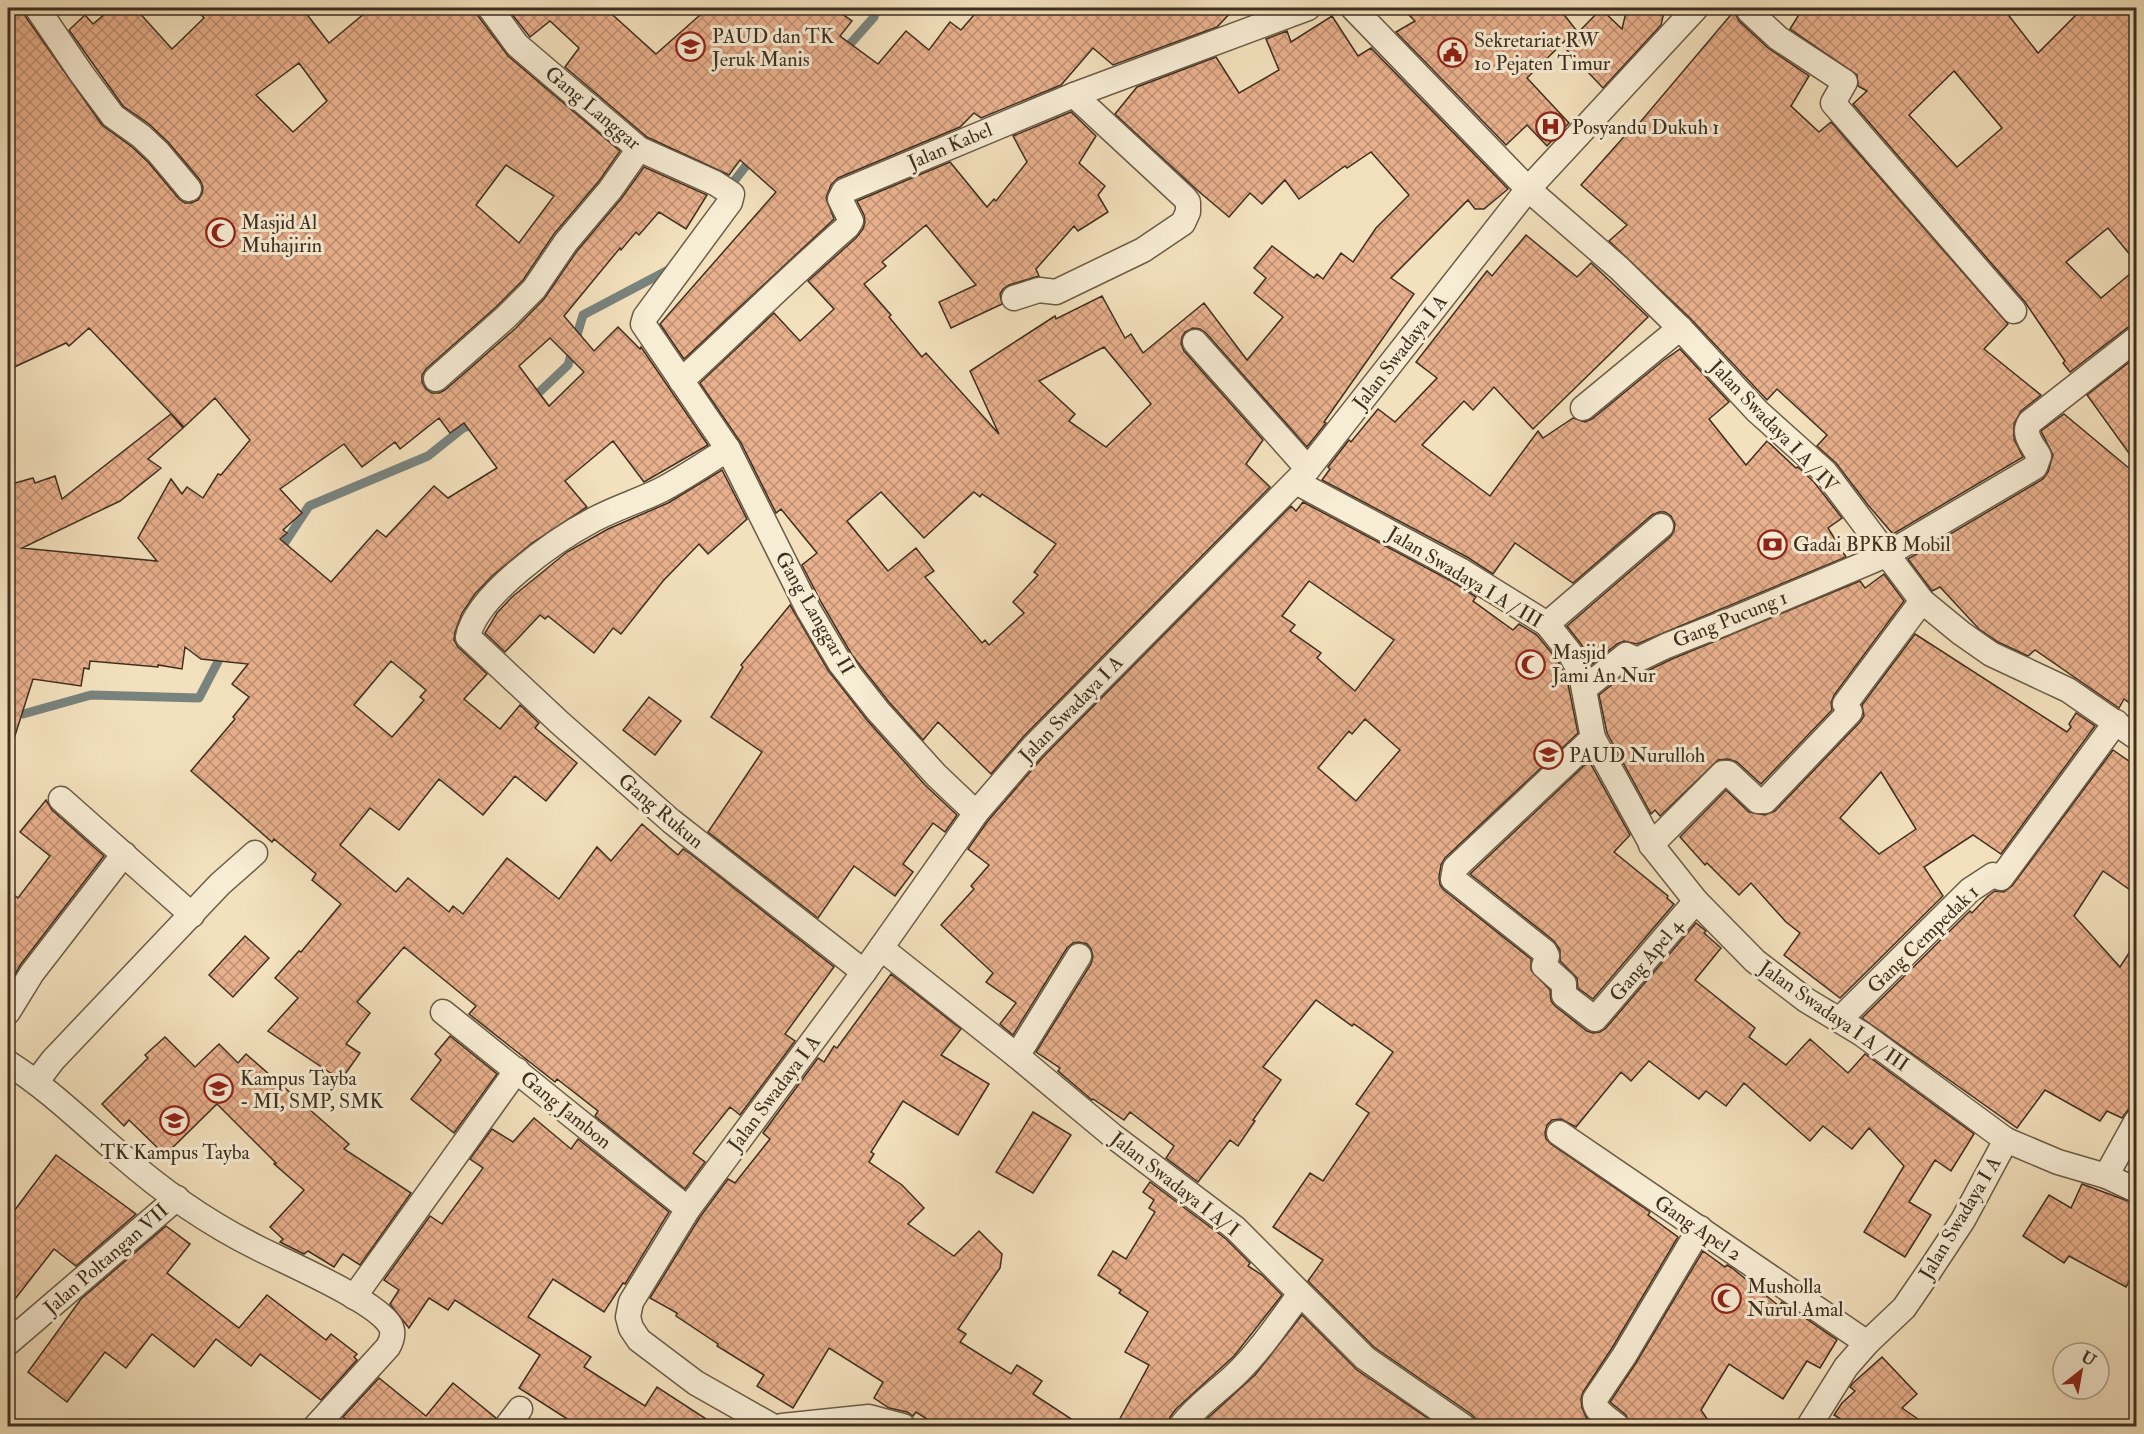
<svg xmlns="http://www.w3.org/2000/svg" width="2144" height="1434" font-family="'IM FELL Double Pica',serif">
<defs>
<pattern id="building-cross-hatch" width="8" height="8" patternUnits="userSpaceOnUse" patternTransform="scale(1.5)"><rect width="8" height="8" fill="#e9b08d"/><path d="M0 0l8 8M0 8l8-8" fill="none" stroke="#be9073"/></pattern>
</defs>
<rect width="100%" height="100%" fill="#f3e1bd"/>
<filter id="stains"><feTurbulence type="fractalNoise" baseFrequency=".00333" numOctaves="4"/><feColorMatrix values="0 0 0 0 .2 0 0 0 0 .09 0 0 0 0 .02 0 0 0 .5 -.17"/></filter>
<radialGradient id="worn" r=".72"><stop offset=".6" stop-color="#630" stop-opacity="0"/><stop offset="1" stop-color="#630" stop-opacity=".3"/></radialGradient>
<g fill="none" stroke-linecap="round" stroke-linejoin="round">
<g stroke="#79837e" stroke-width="9">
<path d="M843,52L874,17L876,8"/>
<path d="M728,189L752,158"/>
<path d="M532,399L568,365L583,315L672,268"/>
<path d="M278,553L309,506L428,456L463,428L477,424"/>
<path d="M8,709L23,714L91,695L199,698L223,652"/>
</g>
</g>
<g fill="url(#building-cross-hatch)" stroke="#3e2f20" stroke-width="1.5" fill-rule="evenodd">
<path d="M8,8H23L25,16L102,125L132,147L148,162L179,199L185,203H191L198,200L202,194L203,187L200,180L168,142L149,124L123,106L69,30L85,15L93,24L112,8H135L172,49L204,18L195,8H302L329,43L371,8H476L478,16L508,56L620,151L599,181L554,234L523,280L496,307L426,369L422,375V382L426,389L432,393H439L445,390L516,328L544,299L577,251L621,199L644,167L707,195L686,229L659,212L639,235L636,232L621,250L620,248L564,316L594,351L618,327L640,349L641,347L708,445L644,482L613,441L565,481L587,507L532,543L492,576L475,594L462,613L455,632L454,640L458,647L487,674L464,699L500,729L520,705L539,723L535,728L577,763L546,801L515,776L483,815L439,779L399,830L370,808L340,845L396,892L408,878L449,912L453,906L463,914L507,858L559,899L597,847L611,861L642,824L678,855L683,849L692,855L834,967L785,1034L795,1041L740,1115L730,1107L693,1153L705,1162L685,1189L595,1116L598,1111L557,1079L555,1082L469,1014L476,1006L404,947L357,1002L370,1013L346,1044L360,1053L341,1080L268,1031L298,998L275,978L299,951L301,952L341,904L312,880L316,874L274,839L272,842L191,771L235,719L233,717L249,697L232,684L248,664L201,659L185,647L182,669L158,665V667L90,661L89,669L84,668L81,686L33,679L13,742L8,741V485L33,478L35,483L55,476L62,499L171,414L183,428L148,459L161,468L120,501L22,548L157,561L138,538L171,479L182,494L187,487L203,498L218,474L221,475L250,440L215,398L184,427L89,328L69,346L66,343L8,370ZM299,63L327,101L293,132L256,95ZM506,165L554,196L519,243L476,205ZM550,338L584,372L549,406L519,366ZM439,418L450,433L464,423L497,468L448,498L434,486L386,537L377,530L331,582L280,539L287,533L283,530L302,513L280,489L344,444L362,467L395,442L400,449ZM391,661L426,690L420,697L424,700L392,737L354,705Z"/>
<path d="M507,8H605L656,54L708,8H834L852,21L840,36L878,64L906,31L929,50L950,22L961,30L980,8H1235L1217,27L1113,65L1093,48L1061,85L981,118L974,113L960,127L838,178L831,185L826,198L834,219L684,359L660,324L776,192L740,160L729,175L647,137L565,67L579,48L550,21L530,37Z"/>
<path d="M1402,8H1559L1576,30L1527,78L1569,123L1547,146L1527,125L1506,145L1396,32L1415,21Z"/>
<path d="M1627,8H1665L1661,25L1603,88L1564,47L1601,9L1622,29Z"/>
<path d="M1803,8H2003L2038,53L2083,8H2136V262L2108,228L2066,262L2101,298L2136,269V325L2127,328L2070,372L2063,363L2065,361L2025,302L1853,104L1867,91L1858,86L1857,75L1790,29ZM1954,71L2002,128L1957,167L1909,115Z"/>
<path d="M1734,11L1739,21L1768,48L1809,76L1791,106L1819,132L1831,122L2008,324L1984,349L2041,395L2021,411L2014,424V439L2023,457L1893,534L1868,505L1836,463L1817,446L1827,435L1777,389L1767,400L1690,318L1609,241L1627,225L1581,185L1629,131L1631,133Z"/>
<path d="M1332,16L1358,56L1371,48L1508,189L1484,209H1475L1468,200L1391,278L1414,294L1324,422L1326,423L1307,447L1206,333L1200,329L1193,328L1185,332L1182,337L1181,344L1184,351L1263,440L1246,464L1270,487L1023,737L991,774L938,722L923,740L889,702L852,655L821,602L802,565L817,553L781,509L776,513L741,443L700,383L774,313L800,341L834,309L808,281L856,238L863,229L865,222L864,215L857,201L950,162L987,207L994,199L996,201L1027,162L1013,136L1071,112L1096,136L1079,163L1105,186L1098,195L1108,212L1078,231L1074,226L1036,269L1039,276L1009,285L1003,289L1000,294L1002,304L951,328L939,302L976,285L926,225L882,262L886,266L864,284L891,315L889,317L922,357L926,353L999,434L970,371L1055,316L1056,319L1102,296L1125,338L1131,334L1143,353L1204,303L1247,360L1283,317L1254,293L1266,278L1254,268L1272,246L1314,278L1317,274L1323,279L1341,253L1353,262L1376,228L1409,195L1371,152L1347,168L1345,166L1299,199L1285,180L1262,204L1250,193L1229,217L1197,190L1115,114L1137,87L1216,57L1239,93L1279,70L1266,39L1287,31L1291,42ZM1104,347L1151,404L1106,447L1069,421L1075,414L1039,381ZM881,492L924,538L974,492L980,497L982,494L1056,544L1034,572L1038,575L1013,602L1024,613L989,645L985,640L982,643L925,577L934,571L916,548L888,571L847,521Z"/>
<path d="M1526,235L1577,277L1591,263L1648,317L1533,429L1494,387L1473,410L1464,401L1422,445L1490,496L1538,431L1543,438L1573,418L1585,422L1592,419L1664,360L1680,349L1729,402L1709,419L1746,465L1767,441L1796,468L1798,467L1814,482L1842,518L1828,528L1846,557L1637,644L1624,641L1617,644L1592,664L1581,644L1567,626L1670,537L1674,531L1675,524L1671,516L1665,512H1659L1652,515L1573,583L1515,543L1493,574L1467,557L1322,480L1330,469L1328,467L1349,440L1351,442L1378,409L1395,422L1437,378L1416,362L1487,271L1492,276Z"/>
<path d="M2136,357V463L2087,395Z"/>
<path d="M2064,414L2136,474V708L2124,699L2119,708L2035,650L2028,656L1998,642L1979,629L1940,587L1932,591L1908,559L2043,479L2048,472L2053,455L2041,431Z"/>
<path d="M722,470L747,519L708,554L699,544L663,581L621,634L613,628L594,653L548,616L545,619L540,615L505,652L485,633L497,613L512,597L567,552L608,529L668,503Z"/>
<path d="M1303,502L1453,582L1476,597L1473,601L1513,630L1519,624L1537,635L1558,661L1567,679L1578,733L1445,858L1441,865L1439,877L1440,885L1444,890L1531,959V970L1550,990L1551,1001L1555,1006L1587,1031L1593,1033L1600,1032L1606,1028L1696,923L1706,931L1704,933L1721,948L1695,980L1755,1028L1749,1037L1786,1065L1810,1039L1848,1073L1865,1054L1974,1134L1951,1171L1935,1160L1909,1202L1931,1215L1905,1257L1864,1232L1904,1166L1869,1128L1852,1149L1823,1126L1810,1141L1744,1083L1726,1106L1706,1091L1699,1099L1649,1061L1631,1081L1621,1072L1576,1127L1561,1119L1552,1120L1547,1125L1545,1133L1546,1139L1551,1144L1650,1212L1648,1215L1678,1237L1612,1348L1583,1392L1581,1399L1582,1408L1587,1419L1595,1426H1477L1476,1419L1471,1414L1374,1347L1308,1281L1323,1260L1273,1227L1310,1173L1323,1181L1369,1113L1356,1104L1393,1052L1354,1024L1352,1026L1316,1000L1263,1067L1281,1080L1253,1120L1255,1121L1238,1146L1230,1140L1198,1182L1166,1158L1174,1146L1130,1112L1124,1120L1093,1099L1092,1100L1058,1071L1060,1068L1036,1052L1091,964L1093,956L1091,949L1087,944L1079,942L1073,943L1067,948L1013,1035L1000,1024L1016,1003L986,982L993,973L941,925L974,889L971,886L989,865L968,849L987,822L1043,757L1291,506L1296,511ZM1309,581L1394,640L1355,691L1317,658L1321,653L1290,631L1295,625L1282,616ZM1365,719L1400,750L1356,801L1318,768L1349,731L1352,734Z"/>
<path d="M1884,574L1904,601L1834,695L1831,703L1832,710L1761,784L1737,762L1728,759L1718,760L1660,816L1655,810L1651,814L1607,733L1599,695L1628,672L1637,674L1643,673L1672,659L1860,581L1865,588Z"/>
<path d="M790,605L828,670L867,720L925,785L957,815L945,832L933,823L903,864L913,872L895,896L854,866L818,918L708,832L762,752L711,717L743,667L741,665Z"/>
<path d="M1915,634L2067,732L2071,727L2069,724L2076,713L2095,726L2001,854L1973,835L1924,867L1943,896L1840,998L1784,955L1800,933L1786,922L1751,883L1739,895L1707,863L1705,865L1680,837L1726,790L1749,812L1765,815L1775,811L1860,722L1864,716L1862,705ZM1881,772L1916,829L1879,854L1840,818Z"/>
<path d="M649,697L681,721L655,755L623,730Z"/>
<path d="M2113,750L2136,766V894L2103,871L2074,916L2120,967L2136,942V1108L2128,1110L2122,1118L2107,1111L2100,1121L2045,1090L2017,1128L1862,1018L1970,911L1972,913L1988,896L1995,891L2004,892L2012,886Z"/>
<path d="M1589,761L1630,835L1614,852L1668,896L1667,898L1674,904L1593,999L1578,988L1577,978L1560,961V950L1554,941L1470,874Z"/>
<path d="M46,800L52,810L104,856L21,964L8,986V890L18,898L50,856L20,832Z"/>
<path d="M245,936L269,958L233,997L209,975Z"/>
<path d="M891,974L961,1029L941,1055L989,1084L958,1135L903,1101L871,1152L874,1154L869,1162L902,1185L924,1208L908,1224L954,1256L979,1231L1002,1254L1000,1268L958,1329L966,1334L960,1342L1011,1374L1017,1365L1042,1381L1033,1394L1082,1426H938L916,1412L913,1416L907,1412L889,1408L874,1398L883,1382L829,1348L793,1408L757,1386L764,1375L717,1346L718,1344L676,1316L677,1313L650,1298L700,1217L728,1179L735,1183L770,1139L763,1133L818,1058L824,1062L834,1046L837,1048Z"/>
<path d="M450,1036L497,1074L454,1133L411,1099L441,1060L435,1054Z"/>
<path d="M165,1037L195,1067L219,1044L238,1063L246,1054L349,1144L344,1149L411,1193L360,1265L343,1254L334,1267L308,1251L304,1254L280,1242L283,1239L270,1227L304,1190L274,1164L276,1163L217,1104L165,1155L129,1120L124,1126L102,1104L148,1058L145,1055Z"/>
<path d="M1033,1112L1071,1135L1033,1193L996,1172Z"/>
<path d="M534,1118L571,1149L578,1139L669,1212L625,1284L623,1283L604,1312L553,1279L528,1317L591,1357L584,1367L645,1406L657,1387L717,1426H578L519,1388L540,1355L455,1300L448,1310L429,1298L409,1328L390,1304L399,1290L384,1280L430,1216L442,1224L483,1168L470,1159L492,1129L513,1142Z"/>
<path d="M56,1155L136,1214L76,1266L54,1249L8,1308V1219Z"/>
<path d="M1150,1182L1226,1239L1250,1263L1248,1266L1262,1275L1282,1295L1234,1356L1176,1409L1170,1417L1167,1426H1116L1149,1365L1125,1352L1148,1312L1119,1293L1121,1290L1098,1275L1113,1251L1126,1259L1155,1212L1149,1208L1154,1200L1143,1192Z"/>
<path d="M2082,1184L2136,1204V1268L2126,1287L2069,1256L2064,1263L2023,1236L2049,1195L2071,1208Z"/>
<path d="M166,1226L190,1244L167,1273L239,1328L267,1295L326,1340L331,1334L357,1354L354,1357L357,1360L321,1400L260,1354L251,1366L216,1339L194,1367L152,1334L126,1368L105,1352L67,1402L28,1372L81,1299Z"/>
<path d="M1703,1251L1725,1267L1727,1265L1732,1268L1779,1306L1782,1302L1837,1340L1820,1368L1807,1361L1783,1399L1729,1364L1701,1410L1712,1426H1631L1626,1415L1610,1402L1636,1363Z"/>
<path d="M1302,1315L1357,1370L1439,1426H1199L1255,1375Z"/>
<path d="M1882,1357L1917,1394L1902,1408L1928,1426H1852L1834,1415L1842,1403L1855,1391L1850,1387L1852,1384Z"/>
<path d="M379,1378L426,1416L453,1383L496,1418L493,1426H356L343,1417Z"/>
</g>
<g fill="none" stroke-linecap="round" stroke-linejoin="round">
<defs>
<g id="street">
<path d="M37,8L81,73L113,116L141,136L158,152L189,189"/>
<path d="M490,8L517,45L639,149L715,183L732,194L730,202L645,317L643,324L728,449L808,609L840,663L878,711L936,775L976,813"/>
<path d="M1353,8L1528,189L1620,269L1680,328L1757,411L1825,472L1922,601L1961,633L1991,654L2068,690L2136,737"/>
<path d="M1748,8L1749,11L1778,38L1845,82L1833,103L2014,311"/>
<path d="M1014,298L1039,290L1056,292L1143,250L1183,223L1188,212V202L1184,197L1074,95"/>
<path d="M1195,342L1308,469"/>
<path d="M436,379L506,317L534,289L566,242L610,190L639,149"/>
<path d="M681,381C737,330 790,276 847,227L851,221L840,199L844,191L1074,95L1308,8"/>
<path d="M1583,408L1680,328"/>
<path d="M728,449C706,463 684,478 661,490C639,501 615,508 593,520C557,539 476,595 468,637L560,723L671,821L864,972"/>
<path d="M1296,482L1460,570L1547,624L1570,653L1581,674L1593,738L1653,847L1696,901L1755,961L1806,1000L1862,1034L2006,1140"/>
<path d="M1547,624L1661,526"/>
<path d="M1584,689L1626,655L1637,660L1666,646L1727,622L1886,555L2035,467L2039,456C2032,444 2022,434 2030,422L2136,339"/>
<path d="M1593,738L1455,868L1453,879L1545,952L1547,956L1544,966L1564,984V995L1595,1019L1696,901"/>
<path d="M61,799L192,915"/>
<path d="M1651,845L1723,773H1728L1758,801H1765L1850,712L1845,704L1922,601"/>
<path d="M881,948L1017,1056L1113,1136L1235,1228L1365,1358L1463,1426"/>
<path d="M8,1012L32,973L124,854"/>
<path d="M443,1012L688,1209"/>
<path d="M1839,1020L1970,890L1993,875L2001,878L2116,722"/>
<path d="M1017,1056L1079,956"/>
<path d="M8,1063C49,1089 83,1123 121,1155C161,1190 208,1223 256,1247C285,1262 375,1300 390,1325C394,1332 392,1340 388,1347L316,1426"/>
<path d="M37,1081L53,1060L220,884L255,853"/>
<path d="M1559,1133L1867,1343"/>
<path d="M2106,1176L2136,1190"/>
<path d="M354,1297L517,1070"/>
<path d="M8,1343L177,1198"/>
<path d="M507,1426L520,1409"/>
<path d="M772,1426L696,1383L639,1340L631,1328L628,1317L631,1302L688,1209L864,972L976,813L1033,747L1308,469L1528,189L1696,8"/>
<path d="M782,1426L869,1417L903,1426"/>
<path d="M1181,1426C1197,1405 1216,1393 1235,1375C1260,1351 1280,1321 1300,1294"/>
<path d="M1617,1426C1609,1419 1593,1411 1595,1399L1624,1356L1700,1228"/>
<path d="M1809,1426L1846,1367L1867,1343L1904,1308L1928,1273L1963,1220L2006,1140L2058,1162L2106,1176L2136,1122"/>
</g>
</defs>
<use href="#street" stroke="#6b5c47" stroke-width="27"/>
<use href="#street" stroke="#f7ecd4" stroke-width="24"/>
</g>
<defs>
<symbol id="school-ring" viewBox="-11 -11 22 22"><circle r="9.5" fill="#f7ecd4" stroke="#8f2418" stroke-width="1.5"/><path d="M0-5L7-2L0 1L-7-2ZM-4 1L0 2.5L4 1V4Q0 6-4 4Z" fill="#8f2418"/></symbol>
<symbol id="civic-ring" viewBox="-11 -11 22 22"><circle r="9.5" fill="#f7ecd4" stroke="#8f2418" stroke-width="1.5"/><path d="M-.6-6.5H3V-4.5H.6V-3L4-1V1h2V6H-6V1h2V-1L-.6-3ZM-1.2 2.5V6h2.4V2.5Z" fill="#8f2418"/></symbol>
<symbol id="hospital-ring" viewBox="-11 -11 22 22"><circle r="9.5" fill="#f7ecd4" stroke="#8f2418" stroke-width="1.5"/><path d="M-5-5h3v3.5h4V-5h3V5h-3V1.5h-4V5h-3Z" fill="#8f2418"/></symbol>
<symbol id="mosque-ring" viewBox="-11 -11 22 22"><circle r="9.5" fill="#f7ecd4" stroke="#8f2418" stroke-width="1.5"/><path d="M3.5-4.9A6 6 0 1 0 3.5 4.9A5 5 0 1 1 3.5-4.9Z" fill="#8f2418"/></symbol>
<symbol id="bank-ring" viewBox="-11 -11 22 22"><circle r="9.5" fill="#f7ecd4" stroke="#8f2418" stroke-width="1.5"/><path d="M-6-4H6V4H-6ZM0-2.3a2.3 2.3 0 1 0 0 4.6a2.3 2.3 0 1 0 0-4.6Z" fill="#8f2418"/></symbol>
</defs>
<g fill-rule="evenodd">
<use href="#school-ring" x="674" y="30" width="33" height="33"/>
<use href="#civic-ring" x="1436" y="36" width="33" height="33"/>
<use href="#hospital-ring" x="1534" y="110" width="33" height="33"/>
<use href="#mosque-ring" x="204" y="216" width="33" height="33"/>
<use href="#bank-ring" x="1756" y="528" width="33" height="33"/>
<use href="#mosque-ring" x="1514" y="648" width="33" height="33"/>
<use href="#school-ring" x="1532" y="738" width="33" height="33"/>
<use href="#school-ring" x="202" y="1072" width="33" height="33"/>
<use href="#school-ring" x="158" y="1104" width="33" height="33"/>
<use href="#mosque-ring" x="1710" y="1282" width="33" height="33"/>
</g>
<g text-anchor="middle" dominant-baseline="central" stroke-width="6" stroke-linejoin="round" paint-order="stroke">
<g font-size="20" fill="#3e2f20" stroke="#f7ecd4" text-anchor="start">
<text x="712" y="36">PAUD dan TK<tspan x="712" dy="23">Jeruk Manis</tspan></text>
<text x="1474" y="40">Sekretariat RW<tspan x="1474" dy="23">10 Pejaten Timur</tspan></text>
<text x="1572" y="127">Posyandu Dukuh 1</text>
<text x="241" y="222">Masjid Al<tspan x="241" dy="23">Muhajirin</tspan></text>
<text x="1793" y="544">Gadai BPKB Mobil</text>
<text x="1552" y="652">Masjid<tspan x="1552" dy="23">Jami An Nur</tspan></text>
<text x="1569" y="755">PAUD Nurulloh</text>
<text x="240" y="1078">Kampus Tayba<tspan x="240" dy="23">- MI, SMP, SMK</tspan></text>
<text x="175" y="1152" text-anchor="middle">TK Kampus Tayba</text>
<text x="1747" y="1286">Musholla<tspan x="1747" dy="23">Nurul Amal</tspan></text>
</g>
<g font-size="20" fill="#3e2f20" stroke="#f7ecd4">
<text transform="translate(593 108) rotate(40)">Gang Langgar</text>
<text transform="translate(950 146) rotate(-23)">Jalan Kabel</text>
<text transform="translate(1400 352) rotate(-52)">Jalan Swadaya I A</text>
<text transform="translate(1774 426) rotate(46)">Jalan Swadaya I A / IV</text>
<text transform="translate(1465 577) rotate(31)">Jalan Swadaya I A / III</text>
<text transform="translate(815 613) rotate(60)">Gang Langgar II</text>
<text transform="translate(1730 619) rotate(-22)">Gang Pucung 1</text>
<text transform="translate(1071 709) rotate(-46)">Jalan Swadaya I A</text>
<text transform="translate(661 811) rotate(40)">Gang Rukun</text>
<text transform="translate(1923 939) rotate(-44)">Gang Cempedak 1</text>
<text transform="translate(1646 960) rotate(-50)">Gang Apel 4</text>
<text transform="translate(1834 1016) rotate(35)">Jalan Swadaya I A / III</text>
<text transform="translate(774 1093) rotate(-53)">Jalan Swadaya I A</text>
<text transform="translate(566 1110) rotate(39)">Gang Jambon</text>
<text transform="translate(1175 1184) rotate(38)">Jalan Swadaya I A/ I</text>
<text transform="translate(1960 1218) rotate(-59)">Jalan Swadaya I A</text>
<text transform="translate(1698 1228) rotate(34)">Gang Apel 2</text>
<text transform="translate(106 1259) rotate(-41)">Jalan Poltangan VII</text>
</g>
</g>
<rect width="2144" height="1434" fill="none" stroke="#f3e1bd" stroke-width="30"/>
<rect x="9" y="9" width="2126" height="1416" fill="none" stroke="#3e2f20" stroke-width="3"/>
<rect x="15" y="15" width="2114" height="1404" fill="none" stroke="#3e2f20" stroke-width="1.5"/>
<g transform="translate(2081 1371) rotate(31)"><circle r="28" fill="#f7ecd4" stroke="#ada08c" stroke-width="1.5"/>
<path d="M0-4.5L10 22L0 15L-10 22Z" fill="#8f2418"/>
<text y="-9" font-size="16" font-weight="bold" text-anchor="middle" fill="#3e2f20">U</text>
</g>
<rect width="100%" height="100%" filter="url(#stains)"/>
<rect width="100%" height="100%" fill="url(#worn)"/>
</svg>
